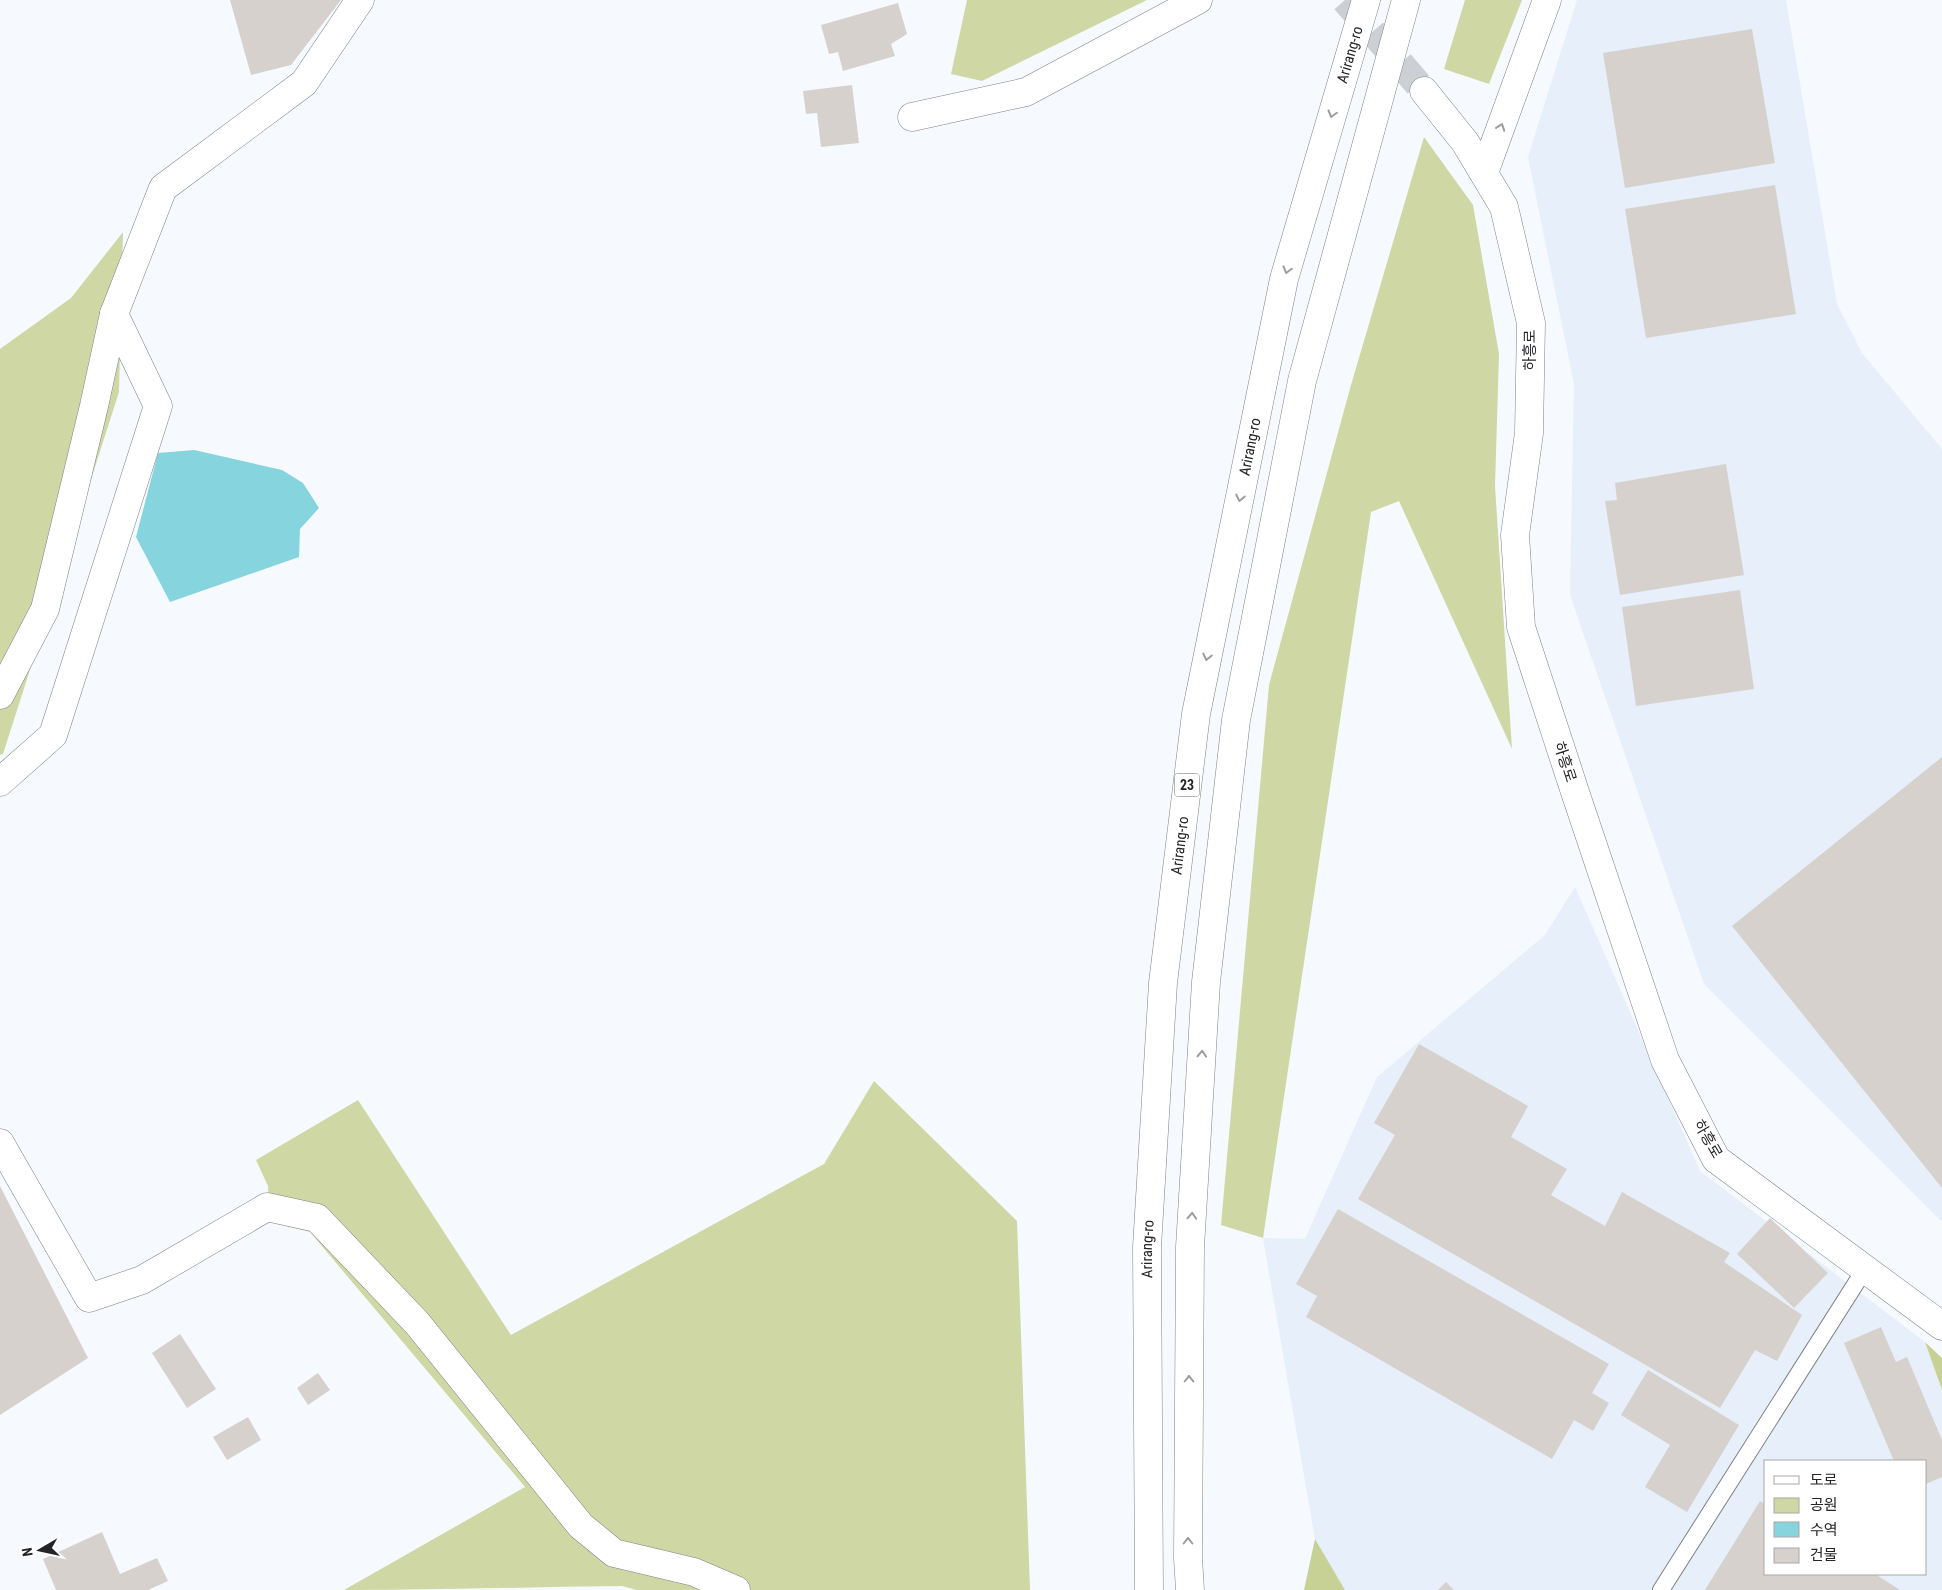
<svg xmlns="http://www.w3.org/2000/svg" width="1942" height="1590" font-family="'Roboto Condensed','Noto Sans KR',sans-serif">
<rect width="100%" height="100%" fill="#f6f9fe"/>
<g fill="#e6effa" fill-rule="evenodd">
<path d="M1577,0H1786L1837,304L1862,353L1942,449V1222L1704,984L1570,595L1574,384L1528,157Z"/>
<path d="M1575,887L1700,1171L1925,1342L1942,1390V1590H1345L1315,1539L1263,1238L1305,1239L1377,1077L1545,935ZM1766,1461H1926V1574H1766Z"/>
</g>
<g fill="#cfd8a5">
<path d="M967,0H1147L982,81L951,74Z"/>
<path d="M1465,0H1522L1489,84L1444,69Z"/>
<path d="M1424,137L1473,205L1499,354L1495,486L1512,749L1399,501L1371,512L1263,1238L1221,1225L1269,685L1351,385Z"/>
<path d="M123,232L119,392L3,754L0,755V349L71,298Z"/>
<path d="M874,1081L1017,1221L1030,1590H637L622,1586C529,1587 437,1590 344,1590L525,1487L310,1232L270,1222L268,1186L256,1160L358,1100L511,1335L824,1164Z"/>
</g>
<g fill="#c7d196">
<path d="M1925,1342L1942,1358V1390Z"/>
<path d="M1315,1539L1345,1590H1304Z"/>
</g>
<path fill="#85d4de" d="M194,450L282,470L303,483L319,508L300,529L299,557L170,602L136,537L158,453Z"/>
<g fill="#d7d1ce">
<path d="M230,0H341L291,65L251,75Z"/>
<path d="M898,3L907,34L891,44L895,56L843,71L838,52L829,54L821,25Z"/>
<path d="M1752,29L1775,163L1625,188L1603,53Z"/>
<path d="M852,85L859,143L821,147L817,113L806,114L803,91Z"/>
<path d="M1775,185L1796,314L1646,338L1625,209Z"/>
<path d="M1726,464L1744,575L1620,595L1605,501L1617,500L1615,483Z"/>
<path d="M1740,590L1754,689L1636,706L1622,607Z"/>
<path d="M1942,757V1188L1732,926Z"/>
<path d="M1419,1044L1528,1106L1511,1137L1567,1169L1551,1195L1605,1226L1622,1192L1730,1253L1724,1262L1802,1315L1777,1361L1755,1350L1720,1408L1358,1199L1395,1135L1374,1123Z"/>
<path d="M0,1186L88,1358L0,1415Z"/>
<path d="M1338,1209L1609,1364L1592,1393L1609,1403L1593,1431L1574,1420L1552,1459L1306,1317L1317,1296L1296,1284Z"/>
<path d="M1770,1218L1828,1273L1794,1308L1737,1254Z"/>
<path d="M1881,1327L1896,1362L1907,1357L1942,1440V1477L1926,1484V1461H1894L1844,1343Z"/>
<path d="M180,1334L216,1389L187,1408L152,1353Z"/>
<path d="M1648,1370L1739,1425L1687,1512L1645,1487L1670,1445L1621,1415Z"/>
<path d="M318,1373L330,1390L308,1405L297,1388Z"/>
<path d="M248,1417L261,1440L227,1460L213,1437Z"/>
<path d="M1760,1501L1766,1505V1574H1875L1900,1590H1705Z"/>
<path d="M102,1532L120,1574L157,1558L168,1581L148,1590H56L43,1559Z"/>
<path d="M1446,1582L1454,1590H1438Z"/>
</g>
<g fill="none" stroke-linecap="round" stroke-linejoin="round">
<path stroke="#cccfd3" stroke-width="28" stroke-dasharray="28 14" stroke-linecap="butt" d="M1345,0L1424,91"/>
<defs>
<path id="service" d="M1661,1590L1865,1269"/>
<g id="minor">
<path d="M912,117L1026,92L1198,0"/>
<path d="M0,695L45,609L94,406L114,314L163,188L304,83L360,0"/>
<path d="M0,782L53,735L158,406L114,314"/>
<path d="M0,1143L89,1298L142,1280L267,1207L317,1218L417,1323L581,1526L614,1553L694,1572L736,1590"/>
</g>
<g id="tertiary">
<path d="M1424,91L1465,142L1504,207L1531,323L1529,433L1515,535L1521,627L1576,795L1665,1060L1716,1159L1942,1326"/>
<path d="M1484,173L1547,0"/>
</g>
<g id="trunk">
<path id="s1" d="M1149,1590L1147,1247L1163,983L1196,714L1284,279L1366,0"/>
<path d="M1190,1590L1188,1558L1190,1247L1206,982L1236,720L1302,381L1406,0"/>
</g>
</defs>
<use href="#service" stroke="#7e8185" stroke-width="18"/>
<use href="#minor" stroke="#7e8185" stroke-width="29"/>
<use href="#tertiary" stroke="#7e8185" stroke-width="29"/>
<use href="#trunk" stroke="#7e8185" stroke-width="29"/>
<use href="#service" stroke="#fff" stroke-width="16"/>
<use href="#minor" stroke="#fff" stroke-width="28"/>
<use href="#tertiary" stroke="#fff" stroke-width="28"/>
<use href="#trunk" stroke="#fff" stroke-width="28"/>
</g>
<defs><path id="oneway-chevron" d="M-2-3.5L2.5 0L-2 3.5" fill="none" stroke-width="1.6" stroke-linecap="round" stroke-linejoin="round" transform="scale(1.25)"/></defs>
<g stroke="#9c9d9e">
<use href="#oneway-chevron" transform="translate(1332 114) rotate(106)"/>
<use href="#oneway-chevron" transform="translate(1501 127) rotate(-70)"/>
<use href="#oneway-chevron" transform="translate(1287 270) rotate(106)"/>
<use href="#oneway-chevron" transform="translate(1240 498) rotate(102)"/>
<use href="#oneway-chevron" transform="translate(1207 657) rotate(102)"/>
<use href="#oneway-chevron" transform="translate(1202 1054) rotate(-87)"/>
<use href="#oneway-chevron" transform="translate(1192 1216) rotate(-87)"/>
<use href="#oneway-chevron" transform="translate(1189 1379) rotate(-90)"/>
<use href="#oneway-chevron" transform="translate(1188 1541) rotate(-90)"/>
</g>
<g text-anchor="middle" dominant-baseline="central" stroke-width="5" stroke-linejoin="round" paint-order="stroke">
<rect fill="#fff" stroke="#666668" stroke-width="1" x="1174.5" y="773.5" width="25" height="23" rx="4"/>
<g font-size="14" font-weight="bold" fill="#242527">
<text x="1187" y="785">23</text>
</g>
<g font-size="15" fill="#242527" stroke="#fff">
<text stroke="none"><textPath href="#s1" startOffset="1556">Arirang-ro</textPath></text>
<text transform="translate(1530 350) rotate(-90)">하흥로</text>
<text stroke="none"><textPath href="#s1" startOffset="1151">Arirang-ro</textPath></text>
<text transform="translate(1565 762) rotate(72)">하흥로</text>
<text stroke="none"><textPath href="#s1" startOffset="746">Arirang-ro</textPath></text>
<text transform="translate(1708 1139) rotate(60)">하흥로</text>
<text stroke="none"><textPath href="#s1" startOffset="341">Arirang-ro</textPath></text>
</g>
</g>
<rect x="1764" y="1460" width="162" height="115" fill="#ffffff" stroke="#a7a8a9"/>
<rect x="1774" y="1476" width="25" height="8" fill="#ffffff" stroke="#a7a8a9"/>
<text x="1810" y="1485" font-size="15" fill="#242527">도로</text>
<rect x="1774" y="1498" width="25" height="15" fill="#cfd8a5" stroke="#a7a8a9"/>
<text x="1810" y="1510" font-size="15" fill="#242527">공원</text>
<rect x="1774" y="1522" width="25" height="15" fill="#85d4de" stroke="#a7a8a9"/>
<text x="1810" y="1535" font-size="15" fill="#242527">수역</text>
<rect x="1774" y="1548" width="25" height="15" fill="#d7d1ce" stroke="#a7a8a9"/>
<text x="1810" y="1560" font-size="15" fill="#242527">건물</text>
<g transform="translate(40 1550) rotate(261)" stroke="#ffffff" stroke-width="4" paint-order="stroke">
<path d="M0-4L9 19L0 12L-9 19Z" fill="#242527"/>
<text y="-8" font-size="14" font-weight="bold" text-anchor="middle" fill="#242527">N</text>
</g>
</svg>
